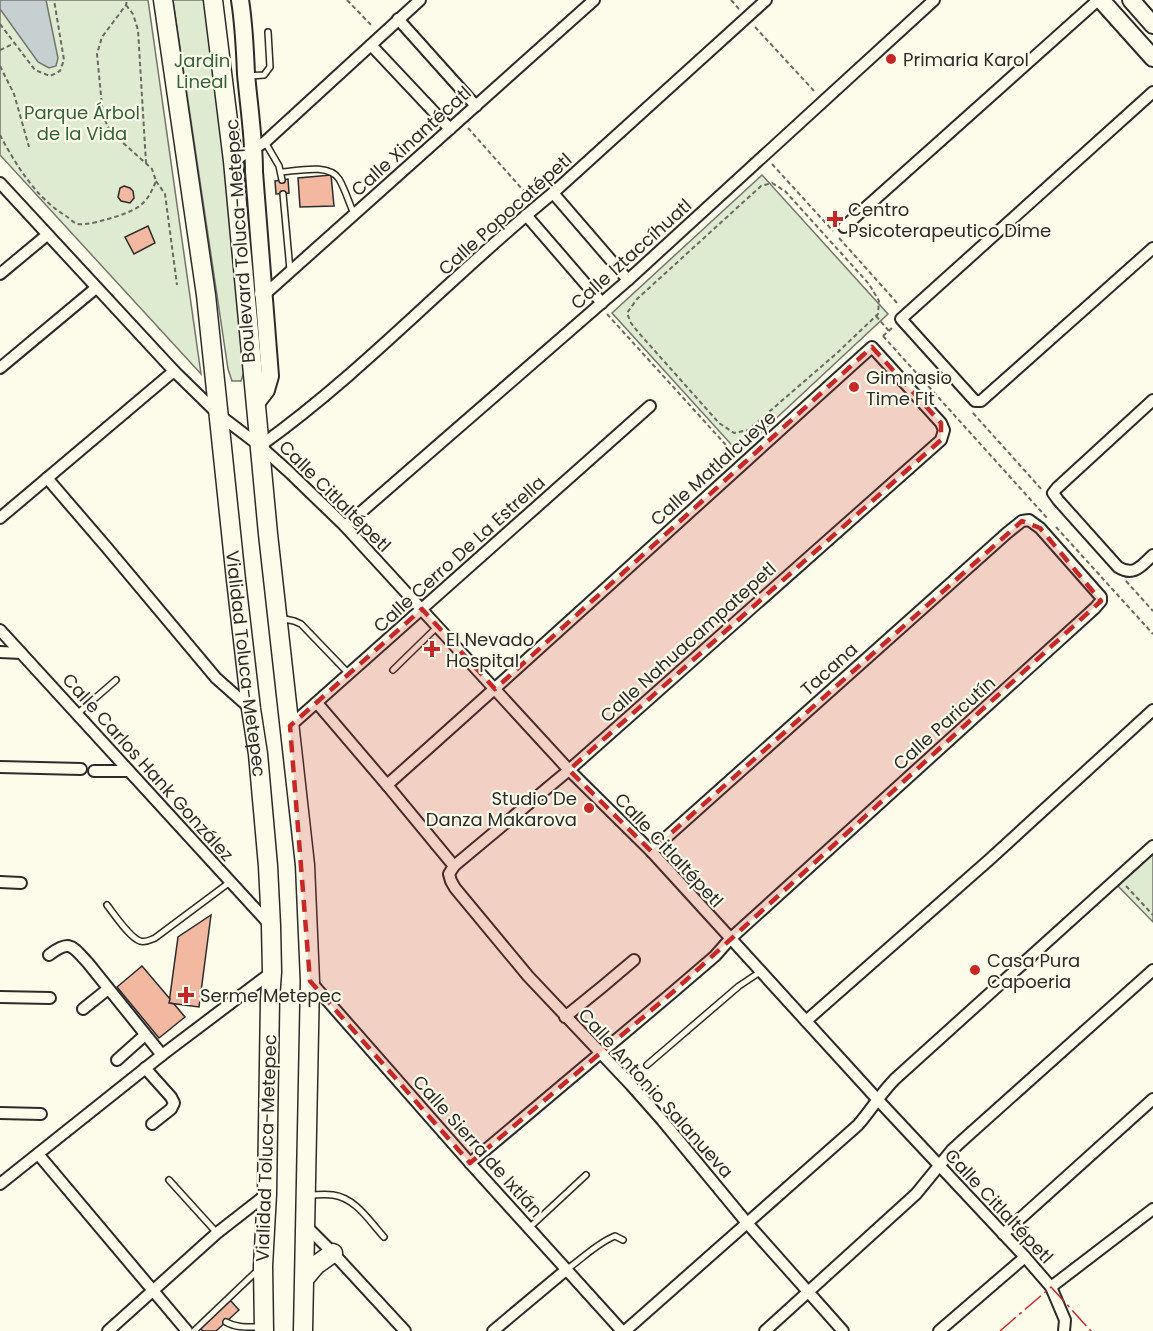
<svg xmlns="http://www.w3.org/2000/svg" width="1153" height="1331" font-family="Poppins,sans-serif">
<rect width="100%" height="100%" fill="#fdfbea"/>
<g fill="#deebd1" stroke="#74746e" stroke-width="1.5">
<path d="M0,0H148L201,374L0,155Z"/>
<path d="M173,0H210L237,267L244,372L241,381H232L228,369Z"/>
<path d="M762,175L888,314L739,453L612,313Z"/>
<path d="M1153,852V922L1117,885Z"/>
</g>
<path fill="#c7d0d0" stroke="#74746e" stroke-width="1.5" d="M0,0H46L58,58L56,66L49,68L38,62L0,9Z"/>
<g fill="#f2b8a0" stroke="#2b2b2b" stroke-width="1.5">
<path d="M331,175L334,206L300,207L298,178Z"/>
<path d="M288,179L289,193L276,194L275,181Z"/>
<path d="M124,186L130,188L133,191L134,198L130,203L121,201L118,197L120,188Z"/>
<path d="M148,226L155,243L134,254L125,237Z"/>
<path d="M211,915L199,1007L169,1003L178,937Z"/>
<path d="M142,966L170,999L169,1003L174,1004L185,1017L159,1038L117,987Z"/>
<path d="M230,1300L239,1310L216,1331H203L199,1327Z"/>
</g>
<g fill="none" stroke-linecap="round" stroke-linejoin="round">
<defs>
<g id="service">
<path d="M248,76L264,75L270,67L268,32"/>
<path d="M265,142L279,166L282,180"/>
<path d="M281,172C297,171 329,163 339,179C345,189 349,203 354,214"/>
<path d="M283,194L290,270"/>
<path d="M280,618L294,621L301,624L349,674"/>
<path d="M393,670L438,626"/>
<path d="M77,714L116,680"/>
<path d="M107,905C114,914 130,938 140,941C145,943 150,940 155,938L230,882"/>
<path d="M647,1065L739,986L760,972"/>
<path d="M169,1180L217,1233"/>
<path d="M309,1195C317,1195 325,1194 333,1195C356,1198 370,1222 384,1237"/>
<path d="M529,1228L586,1175"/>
<path d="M566,1270C582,1259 597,1243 615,1236L623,1240"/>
<path d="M226,1322C236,1328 248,1327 259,1327"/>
<path d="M194,1331L259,1269"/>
</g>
<g id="minor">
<path d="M398,19L476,106"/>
<path d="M371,45L450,129"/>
<path d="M1153,92L901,319L975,401H981L1153,248"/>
<path d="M233,161L265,142L420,0"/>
<path d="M0,183L174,371L218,414L260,446L288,471L345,526L569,770L651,851L878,1100L1025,1257L1051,1287L1065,1320L1064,1331"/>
<path d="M553,193L628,280"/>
<path d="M526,215L602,303"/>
<path d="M844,227L1098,0"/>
<path d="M0,274L47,235"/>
<path d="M260,294L264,295L594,0"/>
<path d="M0,368L96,288"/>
<path d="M1153,400L1057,488L1053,493L1058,500L1118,567C1134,577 1141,566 1153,555"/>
<path d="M260,446C365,371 453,274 553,193L766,0"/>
<path d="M47,478L108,549L216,678L251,709"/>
<path d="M0,518L174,371"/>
<path d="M345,526L628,280L934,0"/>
<path d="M0,630L271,926"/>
<path d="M0,652L21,653"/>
<path d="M317,703L387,785L454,866"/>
<path d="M290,726L650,406"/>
<path d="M0,767L81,769"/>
<path d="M94,771H128"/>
<path d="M387,785C550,640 710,493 872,347L941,423L944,430L941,440L569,770L454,866L449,874L451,881L455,888L528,976L631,1085L662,1120L747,1223L843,1331"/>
<path d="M0,882L21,883"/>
<path d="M49,955C70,939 72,946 88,963L162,1055"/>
<path d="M311,982L470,1163L622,1331"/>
<path d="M0,997L50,998"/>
<path d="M83,1009L108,989"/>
<path d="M565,1017L602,987L634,960"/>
<path d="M806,1021L989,860L1153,710"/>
<path d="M117,1060L145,1035"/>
<path d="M145,1068L171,1097L174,1103L171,1109L152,1124"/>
<path d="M0,1113L41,1114"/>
<path d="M38,1154L187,1331"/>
<path d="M470,1163L673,992L715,956L730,939L1095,608L1101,601V597L1040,528L1029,520L1022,521L1007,533L651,851"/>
<path d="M0,1184L162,1055L272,972"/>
<path d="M305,1225L333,1253L405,1331"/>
<path d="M1003,1234L1153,1099"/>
<path d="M1051,1287L1153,1209"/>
<path d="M108,1331L217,1233L267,1194"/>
<path d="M493,1331L566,1270"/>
<path d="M625,1331L858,1125C871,1110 881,1093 895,1079L1153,846"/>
<path d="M765,1331L916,1194L952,1150L964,1139L1153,970"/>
<path d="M939,1331L1025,1257"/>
</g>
<g id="secondary">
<path d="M240,0C244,25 245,49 246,74C249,107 254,139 254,172L270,376L266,390L256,403"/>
<path d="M1101,0L1153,58"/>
<path d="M1131,0L1153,25"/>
</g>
<g id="trunk">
<path id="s1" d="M163,0L206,295L236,580L251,709L258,754L268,866L271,926L272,972L270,999L267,1194L263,1266L264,1331"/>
<path d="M213,0L233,161L268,534L305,865L310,981L303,1331"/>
<path d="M305,1278L316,1265L333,1253"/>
</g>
</defs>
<use href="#service" stroke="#2b2b2b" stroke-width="8"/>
<use href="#minor" stroke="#2b2b2b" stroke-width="14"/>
<use href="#secondary" stroke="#2b2b2b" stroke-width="20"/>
<use href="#trunk" stroke="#2b2b2b" stroke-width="21"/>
<g stroke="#6a6964" stroke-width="2" stroke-dasharray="4.5 3" stroke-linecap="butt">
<path d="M347,0L373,27"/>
<path d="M731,0L739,9"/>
<path d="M126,5L133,14L138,30L146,163"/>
<path d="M0,24L35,70L50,76L60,71L64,60L54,0"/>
<path d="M755,27L816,93"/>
<path d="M0,50L15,43"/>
<path d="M0,66L14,94L29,147"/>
<path d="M468,128L530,198"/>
<path d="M0,135C16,165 36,198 66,216C69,218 74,223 77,224C86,226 108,219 118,216C141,208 147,203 156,181L152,169L110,131L103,116L97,54L102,37L126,5L127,0"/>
<path d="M772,164L833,231"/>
<path d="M156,181L165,194L177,285"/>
<path d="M772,183L785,191L869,284L879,301L878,314L837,353L748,430L734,433L719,423L638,332L631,323L627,313L637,299L761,186Z"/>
<path d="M839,238L899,305"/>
<path d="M607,314L735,455"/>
<path d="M876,316L889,331"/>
<path d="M883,336L1048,519"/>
<path d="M883,336L894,326"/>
<path d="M973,413L1043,491"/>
<path d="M1056,527L1153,634"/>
<path d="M1126,581L1153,611"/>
<path d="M1126,886L1153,915"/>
</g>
<use href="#service" stroke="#fdfbea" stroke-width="5"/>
<use href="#minor" stroke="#fdfbea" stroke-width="10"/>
<use href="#secondary" stroke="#fdfbea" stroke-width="16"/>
<use href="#trunk" stroke="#fdfbea" stroke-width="18"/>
<path stroke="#c62828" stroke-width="1.5" stroke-dasharray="21 4.5 3 4.5" stroke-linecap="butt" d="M1000,1331L1051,1287L1091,1331"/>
</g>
<path fill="#c62828" fill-opacity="0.2" stroke="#c62828" stroke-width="4.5" stroke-dasharray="12 8" stroke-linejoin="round" d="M872,347L941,423V440L569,770L651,851L1022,521L1040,528L1101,601L673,992L470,1163L310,981L290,726L422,609L495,689Z"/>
<g fill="#c62828" stroke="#fdfbea" stroke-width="2">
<circle cx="891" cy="59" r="6"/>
<path d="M832 210h6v6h6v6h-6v6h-6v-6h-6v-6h6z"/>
<circle cx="854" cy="387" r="6"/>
<path d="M429 640h6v6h6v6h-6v6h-6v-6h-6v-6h6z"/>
<circle cx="589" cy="808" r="6"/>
<circle cx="975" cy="970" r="6"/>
<path d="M183 986h6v6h6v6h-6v6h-6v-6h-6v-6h6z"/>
</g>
<g text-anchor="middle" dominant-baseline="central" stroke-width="4.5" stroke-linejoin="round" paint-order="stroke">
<g font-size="18" fill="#2b2b2b" stroke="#fdfbea" text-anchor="start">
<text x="903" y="59">Primaria Karol</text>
<text x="848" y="209">Centro<tspan x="848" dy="21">Psicoterapeutico Dime</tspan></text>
<text x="866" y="377">Gimnasio<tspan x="866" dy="21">Time Fit</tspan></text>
<text x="446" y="639">El Nevado<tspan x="446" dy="21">Hospital</tspan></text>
<text x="577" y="798" text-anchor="end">Studio De<tspan x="577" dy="21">Danza Makarova</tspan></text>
<text x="987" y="960">Casa Pura<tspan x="987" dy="21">Capoeria</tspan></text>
<text x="200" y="995">Serme Metepec</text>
</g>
<g font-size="18" fill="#34623c" stroke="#fdfbea">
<text x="202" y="60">Jardin<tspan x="202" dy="21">Lineal</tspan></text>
<text x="82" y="112">Parque Árbol<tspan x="82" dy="21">de la Vida</tspan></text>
</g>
<g font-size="18" fill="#2b2b2b" stroke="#fdfbea">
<text transform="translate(411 141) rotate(-42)">Calle Xinantécatl</text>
<text transform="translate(505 214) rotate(-42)">Calle Popocatépetl</text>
<text transform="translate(240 241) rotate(-94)">Boulevard Toluca-Metepec</text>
<text transform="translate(631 254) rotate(-42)">Calle Iztaccíhuatl</text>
<text transform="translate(713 468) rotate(-42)">Calle Matlalcueye</text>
<text transform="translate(335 496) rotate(45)">Calle Citlaltépetl</text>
<text transform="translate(459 554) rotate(-42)">Calle Cerro De La Estrella</text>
<text transform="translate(688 642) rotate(-42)">Calle Nahuacampatepetl</text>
<text stroke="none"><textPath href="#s1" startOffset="669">Vialidad Toluca-Metepec</textPath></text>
<text transform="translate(829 669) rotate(-42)">Tacana</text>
<text transform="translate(944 723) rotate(-42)">Calle Paricutín</text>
<text transform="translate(148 767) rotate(48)">Calle Carlos Hank González</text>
<text transform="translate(669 850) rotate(47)">Calle Citlaltépetl</text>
<text transform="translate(656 1093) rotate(48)">Calle Antonio Salanueva</text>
<text transform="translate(478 1146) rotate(48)">Calle Sierra de Ixtlán</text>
<text transform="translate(266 1148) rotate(-88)">Vialidad Toluca-Metepec</text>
<text transform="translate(999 1206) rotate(47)">Calle Citlaltépetl</text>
</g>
</g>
</svg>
